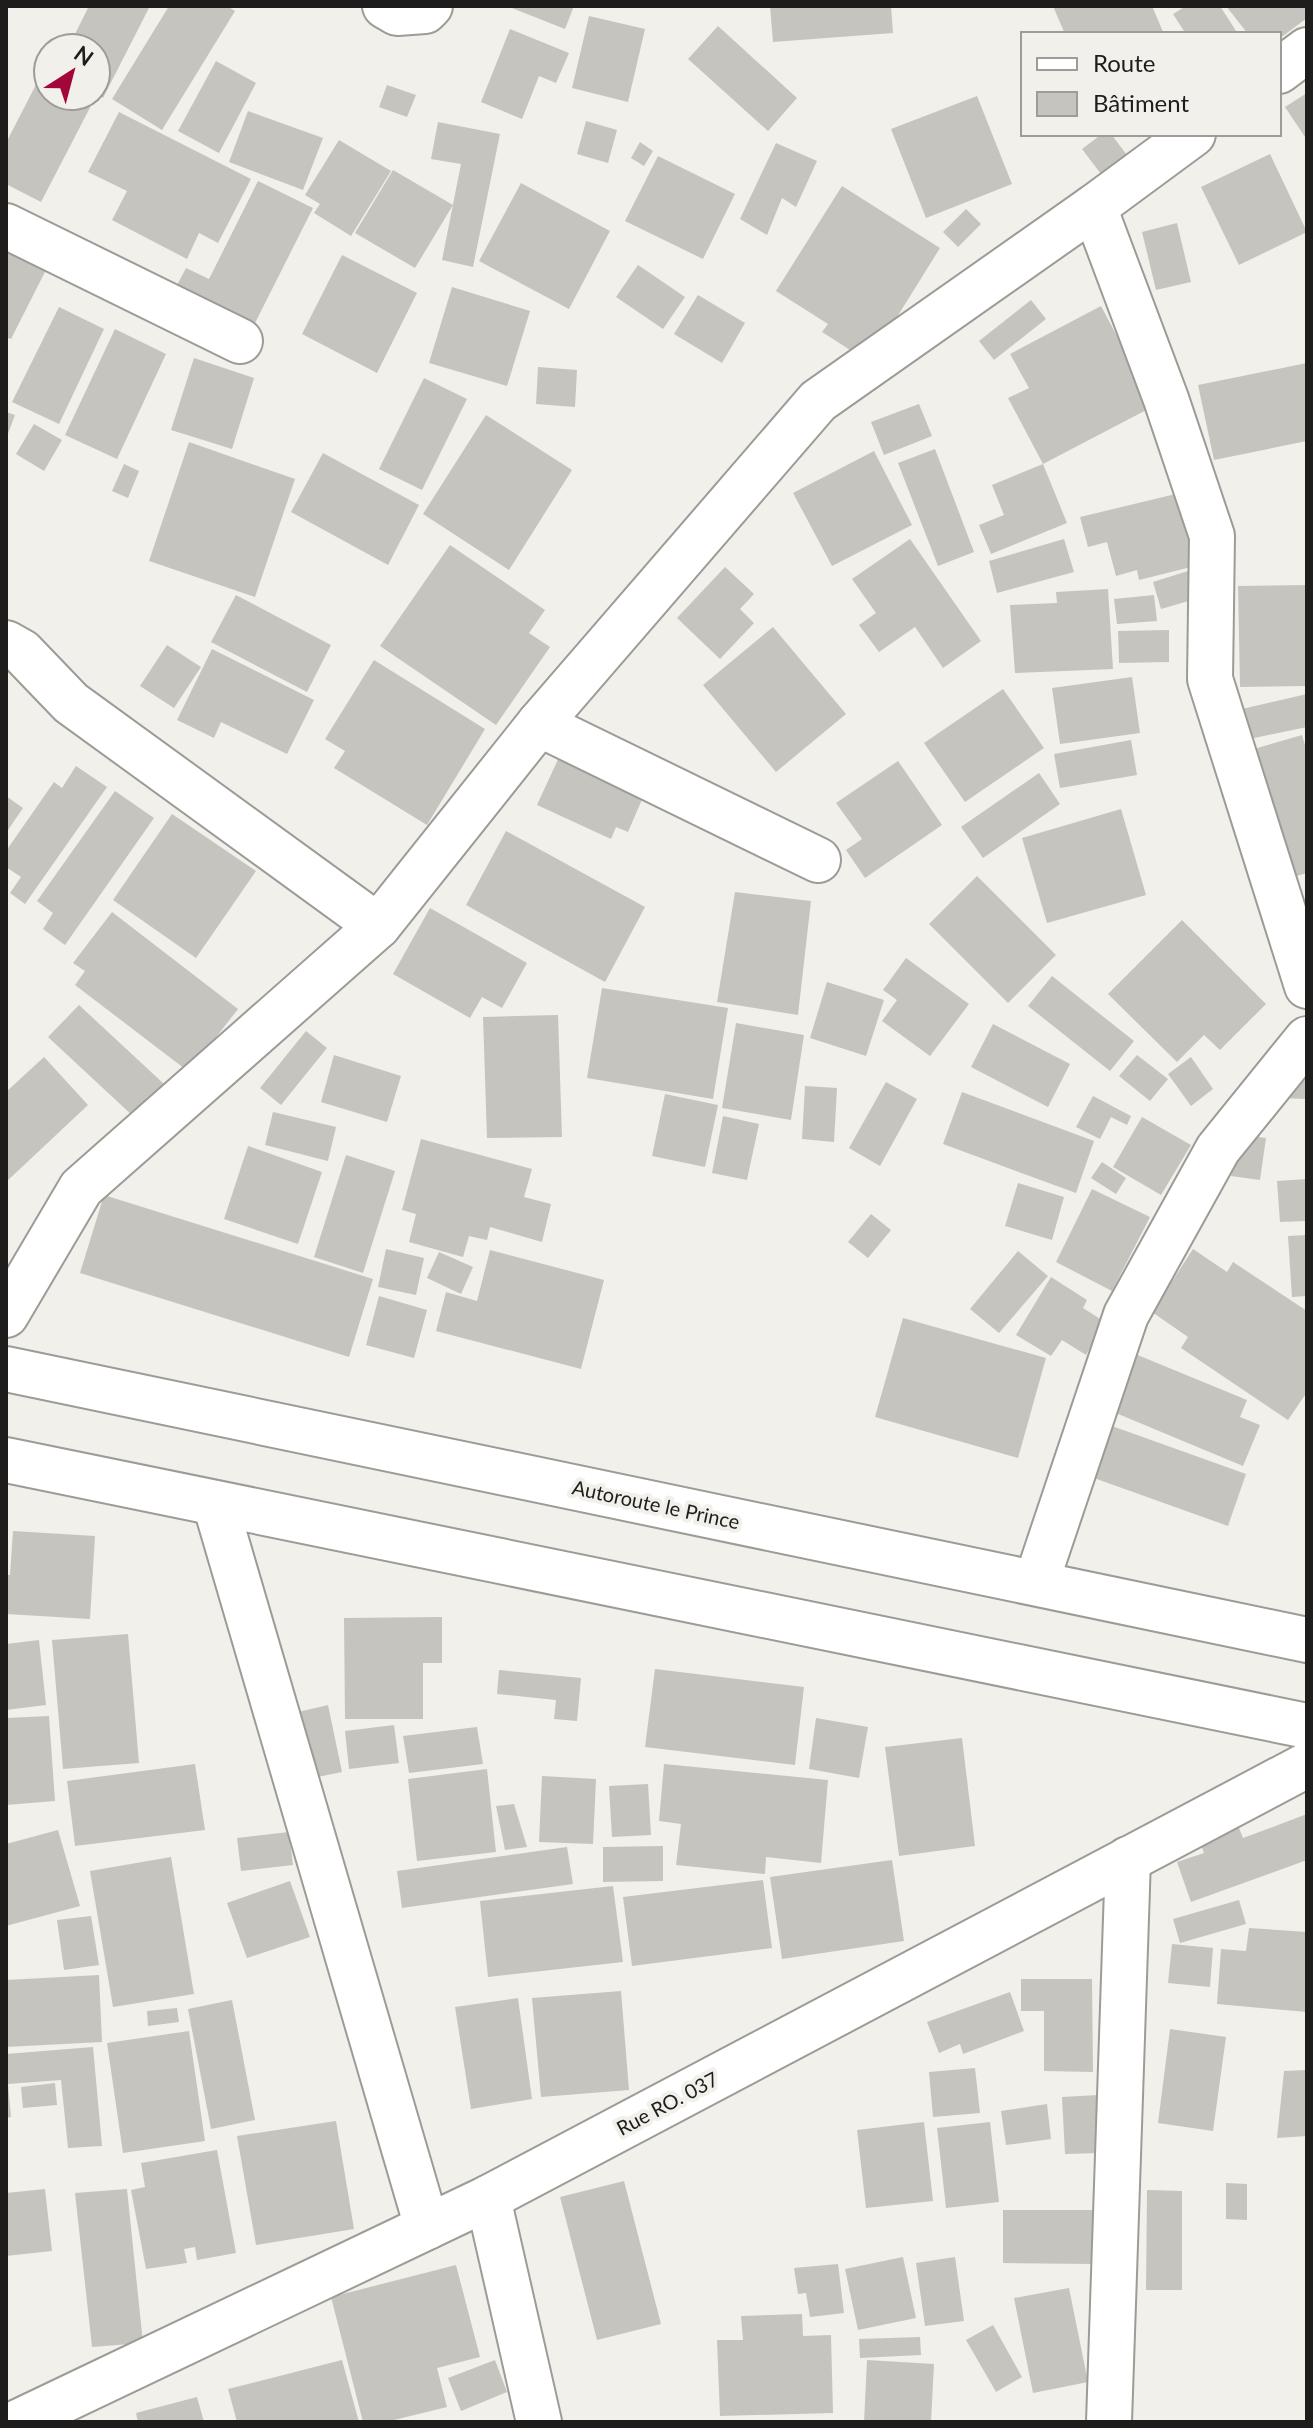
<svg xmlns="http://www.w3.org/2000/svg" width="1313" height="2428" font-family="Lato,sans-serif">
<rect width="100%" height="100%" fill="#f2f0eb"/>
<g fill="#c6c4bf">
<path d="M89,6H150L103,98L96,94V48H68Z"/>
<path d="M169,6H227L235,11L162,130L112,99Z"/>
<path d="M507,6H574L565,29Z"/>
<path d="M770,6H891L893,33L773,42Z"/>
<path d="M1053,6H1152L1164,34H1065Z"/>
<path d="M1186,6H1220L1238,34H1186L1173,14Z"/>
<path d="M1226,6H1307V18L1279,39V34H1248Z"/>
<path d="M589,16L645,29L628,102L572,88Z"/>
<path d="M718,26L797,98L768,131L688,59Z"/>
<path d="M510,29L569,53L556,83L539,76L522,119L481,102Z"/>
<path d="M216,61L256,83L219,153L178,131Z"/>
<path d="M43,71L48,74V96H91L95,98L41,202L6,184V143Z"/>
<path d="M387,85L416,95L407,117L379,107Z"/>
<path d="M1307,93V140L1285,107Z"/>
<path d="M977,96L1012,184L926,218L891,129Z"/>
<path d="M248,111L323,138L303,190L229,162Z"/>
<path d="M119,112L251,179L218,243L199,233L187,259L112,220L127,191L88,172Z"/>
<path d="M586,121L617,130L608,163L577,154Z"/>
<path d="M438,122L500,134L473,267L442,260L461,164L431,159Z"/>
<path d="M1102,134H1111L1127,155L1101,174L1082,149Z"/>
<path d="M339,140L391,171L351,236L314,213L320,204L305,195Z"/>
<path d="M640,142L653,151L644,166L631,158Z"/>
<path d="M776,143L817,161L796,207L782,198L767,235L740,219Z"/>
<path d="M1270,154L1307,232L1239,265L1201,187Z"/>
<path d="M658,156L735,194L703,259L625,221Z"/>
<path d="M393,170L453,205L415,268L355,233Z"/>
<path d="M258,181L313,208L253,327L175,289L186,268L209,279Z"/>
<path d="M521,183L610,231L569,309L479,261Z"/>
<path d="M842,186L940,248L869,362L822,332L828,324L776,291Z"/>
<path d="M966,209L981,224L958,247L943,232Z"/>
<path d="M1177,223L1191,282L1156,290L1142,232Z"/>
<path d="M6,235L52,258L11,339L6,337Z"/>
<path d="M342,255L417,293L377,373L302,334Z"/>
<path d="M638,265L685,297L663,329L616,297Z"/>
<path d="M452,287L530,311L507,386L429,363Z"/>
<path d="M698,295L745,323L722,363L674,334Z"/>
<path d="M1031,300L1046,319L994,360L979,341Z"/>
<path d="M1101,306L1154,406L1043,464L1008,398L1029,388L1010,354Z"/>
<path d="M59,307L104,329L59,424L12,402Z"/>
<path d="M115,329L166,354L117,459L65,435Z"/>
<path d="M194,358L254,378L232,449L171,430Z"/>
<path d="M1307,363V441L1214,460L1198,385Z"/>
<path d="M538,367L577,370L575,407L536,404Z"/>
<path d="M424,378L467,399L422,490L379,469Z"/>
<path d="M919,404L932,436L884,455L871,422Z"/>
<path d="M6,412L15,415L6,439Z"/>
<path d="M486,415L572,470L509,570L423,514Z"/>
<path d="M34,424L62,440L44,471L16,454Z"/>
<path d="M189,442L295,479L255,597L149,561Z"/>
<path d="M935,449L974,552L938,566L898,463Z"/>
<path d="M874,451L912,525L832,566L793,493Z"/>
<path d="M323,453L419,505L388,565L291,512Z"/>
<path d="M124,464L139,471L128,498L112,491Z"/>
<path d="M1043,464L1067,523L991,554L979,525L1004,515L992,485Z"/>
<path d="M1184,492L1203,564L1139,580L1137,570L1116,576L1107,542L1088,547L1080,517Z"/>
<path d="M910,539L981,641L943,668L915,627L879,652L859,625L876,613L852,579Z"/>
<path d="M1064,539L1074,572L997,593L989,561Z"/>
<path d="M450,545L545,610L529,633L550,647L496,725L380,646Z"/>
<path d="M725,567L754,594L740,609L754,623L720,659L677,618Z"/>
<path d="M1191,570L1199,598L1161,609L1153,582Z"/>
<path d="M1307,585V686L1240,687L1238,586Z"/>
<path d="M1108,589L1113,669L1015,673L1010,605L1057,603L1056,592Z"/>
<path d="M236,595L331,645L307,692L211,642Z"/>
<path d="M1154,595L1157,621L1117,624L1114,599Z"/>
<path d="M773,627L846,714L776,772L703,685Z"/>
<path d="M1169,630V662L1119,663L1118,631Z"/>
<path d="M167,645L201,667L174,708L140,686Z"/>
<path d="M212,649L314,700L287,754L221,722L214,738L177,720Z"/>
<path d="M374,660L485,729L427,825L334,768L345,751L325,739Z"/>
<path d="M1132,677L1140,733L1060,744L1052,688Z"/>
<path d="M1003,689L1044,748L965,802L924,743Z"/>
<path d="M1307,694V727L1245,740L1238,710Z"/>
<path d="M1302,735L1307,752V873L1293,877L1254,749Z"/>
<path d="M1131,740L1137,775L1060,788L1054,754Z"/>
<path d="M566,742L650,781L628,832L616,827L611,839L537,805Z"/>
<path d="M898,761L942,825L865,878L846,850L862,839L836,803Z"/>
<path d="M76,766L107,787L25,904L10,893L21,877L6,867V851L54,782L62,788Z"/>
<path d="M1039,773L1060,804L983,858L961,827Z"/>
<path d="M115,791L154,818L65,945L43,929L53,913L37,901Z"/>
<path d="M6,796L23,808L6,833Z"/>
<path d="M1121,809L1146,895L1047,923L1022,838Z"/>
<path d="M172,814L256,871L196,958L113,900Z"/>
<path d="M506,831L645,907L605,982L466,905Z"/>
<path d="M977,876L1056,955L1008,1003L929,924Z"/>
<path d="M735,892L811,901L798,1015L717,1002Z"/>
<path d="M430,908L527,963L502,1008L482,997L470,1018L393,974Z"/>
<path d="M112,912L238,1009L189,1072L75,985L85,971L73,963Z"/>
<path d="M1182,920L1266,1004L1220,1050L1204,1035L1177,1062L1108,994Z"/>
<path d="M906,958L969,1004L930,1056L882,1021L897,1000L883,990Z"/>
<path d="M1052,976L1134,1041L1110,1071L1028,1006Z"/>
<path d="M827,982L884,1000L866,1056L810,1038Z"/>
<path d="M602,988L728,1008L713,1099L587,1078Z"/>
<path d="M79,1005L164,1084L133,1116L48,1037Z"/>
<path d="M558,1015L562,1137L487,1138L483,1017Z"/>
<path d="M736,1023L804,1035L791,1120L722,1108Z"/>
<path d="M993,1024L1070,1064L1048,1107L971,1067Z"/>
<path d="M306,1031L327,1048L281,1105L260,1088Z"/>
<path d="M334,1055L401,1076L387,1122L321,1102Z"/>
<path d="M1137,1055L1168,1079L1150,1101L1119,1076Z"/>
<path d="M44,1057L88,1105L6,1182V1092Z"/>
<path d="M1191,1057L1213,1089L1191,1106L1168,1074Z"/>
<path d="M1279,1079L1307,1081L1306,1099L1278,1098Z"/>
<path d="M886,1082L917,1099L880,1166L849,1148Z"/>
<path d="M805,1086L837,1088L834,1142L802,1139Z"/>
<path d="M962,1092L1094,1141L1076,1193L943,1144Z"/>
<path d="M665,1094L718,1105L705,1167L652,1156Z"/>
<path d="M1093,1096L1131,1116L1127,1125L1111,1117L1100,1139L1076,1127Z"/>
<path d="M273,1112L336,1127L328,1161L265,1145Z"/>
<path d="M723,1116L759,1124L747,1180L712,1173Z"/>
<path d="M1142,1117L1191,1145L1161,1195L1113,1167Z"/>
<path d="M1237,1134L1266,1138L1260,1180L1231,1176Z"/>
<path d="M421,1139L532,1169L524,1197L551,1204L542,1242L490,1227L487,1240L469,1236L463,1257L409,1242L416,1214L402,1210Z"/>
<path d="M248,1146L322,1172L298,1244L224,1219Z"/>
<path d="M346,1155L395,1171L363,1273L314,1257Z"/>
<path d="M1102,1162L1126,1178L1116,1194L1091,1178Z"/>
<path d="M1307,1179V1221L1280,1222L1277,1181Z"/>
<path d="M1018,1183L1064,1197L1052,1240L1005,1226Z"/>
<path d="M1092,1189L1150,1217L1112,1291L1056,1262Z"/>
<path d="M104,1195L373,1279L349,1357L80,1273Z"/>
<path d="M871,1214L891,1230L868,1258L848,1242Z"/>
<path d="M1307,1235V1296L1292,1297L1288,1236Z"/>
<path d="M386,1249L424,1258L416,1295L378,1287Z"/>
<path d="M1193,1249L1227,1272L1233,1262L1307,1311V1392L1288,1420L1181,1348L1188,1337L1152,1312Z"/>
<path d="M490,1250L604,1280L581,1369L436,1331L446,1292L477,1301Z"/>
<path d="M1018,1251L1048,1276L999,1333L970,1309Z"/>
<path d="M439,1252L473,1267L461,1294L427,1278Z"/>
<path d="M1051,1277L1087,1300L1083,1308L1105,1322L1086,1355L1062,1340L1051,1356L1016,1335Z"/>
<path d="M379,1296L427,1310L414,1358L366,1345Z"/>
<path d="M903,1318L1046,1358L1018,1458L875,1417Z"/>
<path d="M1123,1349L1247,1400L1240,1417L1260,1425L1243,1466L1099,1406Z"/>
<path d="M1098,1421L1246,1474L1228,1526L1080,1473Z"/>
<path d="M13,1531L95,1536L90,1619L6,1614V1575H10Z"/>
<path d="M442,1617V1663H423V1719H345L344,1618Z"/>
<path d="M128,1634L139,1763L63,1769L52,1640Z"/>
<path d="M39,1640L46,1705L6,1710V1644Z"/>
<path d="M655,1669L804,1687L795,1765L645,1747Z"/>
<path d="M499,1670L581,1678L577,1721L554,1719L556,1700L497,1694Z"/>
<path d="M328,1705L342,1772L308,1779L294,1713Z"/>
<path d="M49,1716L55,1801L6,1805V1718Z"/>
<path d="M816,1718L868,1727L859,1778L809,1769Z"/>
<path d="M394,1725L399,1763L349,1769L345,1731Z"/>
<path d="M477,1727L483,1764L409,1773L403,1736Z"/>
<path d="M962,1738L975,1846L899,1856L885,1747Z"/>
<path d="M195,1764L205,1830L75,1846L67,1781Z"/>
<path d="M664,1764L828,1780L821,1863L766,1857L765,1874L676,1865L681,1824L659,1821Z"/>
<path d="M487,1769L496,1852L417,1861L408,1779Z"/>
<path d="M542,1776L596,1779L593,1844L539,1842Z"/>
<path d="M648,1784L651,1835L612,1837L609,1786Z"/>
<path d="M514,1804L527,1847L505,1850L496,1806Z"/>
<path d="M1307,1814V1860L1191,1902L1177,1862L1204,1853L1198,1837L1237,1823L1243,1838Z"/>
<path d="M58,1830L80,1906L6,1926V1844Z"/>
<path d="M289,1832L293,1865L241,1871L237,1838Z"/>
<path d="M663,1846V1881L603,1882V1847Z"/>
<path d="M567,1847L573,1884L402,1908L397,1871Z"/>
<path d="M171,1857L194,1994L113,2007L90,1871Z"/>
<path d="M892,1860L904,1941L782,1959L770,1877Z"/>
<path d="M763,1880L772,1948L632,1966L623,1897Z"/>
<path d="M290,1881L310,1937L247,1958L227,1903Z"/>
<path d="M613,1886L623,1962L488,1977L480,1901Z"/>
<path d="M1239,1900L1246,1924L1180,1943L1173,1919Z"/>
<path d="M91,1916L99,1965L64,1970L57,1920Z"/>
<path d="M1249,1928L1307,1932V2012L1217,2004L1221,1949L1246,1951Z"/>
<path d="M1172,1944L1213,1948L1210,1987L1168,1983Z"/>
<path d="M99,1975L102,2042L6,2047V1980Z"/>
<path d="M1021,1979H1092L1093,2072L1044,2071V2011H1021Z"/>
<path d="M621,1991L629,2090L541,2097L532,1998Z"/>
<path d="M1010,1992L1024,2031L963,2054L960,2044L939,2053L927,2022Z"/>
<path d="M518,1998L532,2099L471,2109L455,2007Z"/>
<path d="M232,2000L255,2120L211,2129L188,2009Z"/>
<path d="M177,2008L179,2022L148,2026L147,2011Z"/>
<path d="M1170,2029L1226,2037L1213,2131L1158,2123Z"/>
<path d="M189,2031L205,2141L123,2153L107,2043Z"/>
<path d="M93,2047L102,2146L68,2148L61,2080L8,2084L11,2117L6,2118V2054Z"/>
<path d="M975,2068L980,2113L933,2117L929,2072Z"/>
<path d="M1307,2070V2136L1277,2138L1284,2071Z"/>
<path d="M55,2083L57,2105L23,2108L21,2087Z"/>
<path d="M1098,2095L1101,2153L1065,2154L1062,2097Z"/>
<path d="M1047,2104L1051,2139L1006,2145L1001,2111Z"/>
<path d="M336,2121L354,2229L256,2245L237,2136Z"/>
<path d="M924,2122L933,2201L866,2208L857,2130Z"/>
<path d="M990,2122L999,2202L946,2208L937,2128Z"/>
<path d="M217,2150L236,2253L197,2260L195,2247L184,2249L187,2263L146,2269L131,2190L145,2187L141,2163Z"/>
<path d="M624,2181L661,2324L597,2340L560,2197Z"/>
<path d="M1226,2183L1247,2184V2220L1226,2219Z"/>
<path d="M45,2189L52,2251L6,2256V2193Z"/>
<path d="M127,2189L143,2343L92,2347L75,2193Z"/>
<path d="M1147,2190L1182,2191V2290H1146Z"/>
<path d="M1003,2210H1093L1094,2264L1003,2263Z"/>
<path d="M903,2257L916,2318L858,2330L845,2269Z"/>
<path d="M955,2257L964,2321L925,2326L916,2263Z"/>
<path d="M838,2264L844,2313L810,2317L806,2293L798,2294L794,2268Z"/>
<path d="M456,2265L480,2357L437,2368L447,2407L386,2422H363L331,2297Z"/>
<path d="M1069,2288L1088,2382L1033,2393L1014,2298Z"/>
<path d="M802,2314L803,2336L831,2335L833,2413L720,2416L717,2340H743L741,2316Z"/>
<path d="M993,2325L1022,2377L996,2392L966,2340Z"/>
<path d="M920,2337L921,2355L860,2358L859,2339Z"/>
<path d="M342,2360L359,2422H237L228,2389Z"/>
<path d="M495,2360L507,2392L461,2411L448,2378Z"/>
<path d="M867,2360L934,2364L931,2422H864Z"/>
<path d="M197,2397L204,2422H138L136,2413Z"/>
</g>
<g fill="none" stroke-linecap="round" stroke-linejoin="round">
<defs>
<g id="minor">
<path d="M385,6L397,13L425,11L430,6"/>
<path d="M1279,71L1307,50"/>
<path d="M1094,207L1166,399L1212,536L1210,679L1307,986"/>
<path d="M6,226L240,341"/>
<path d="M6,643L22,652L71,703L378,926"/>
<path d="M539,724L818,860"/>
<path d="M6,1315L81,1188L378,926L539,724L818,401L1094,207L1193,134"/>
<path d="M215,1503L427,2227"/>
<path d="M1036,1583L1126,1315L1218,1149L1307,1039"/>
<path d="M488,2198L539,2422"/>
<path d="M18,2422L488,2198L1307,1765"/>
<path d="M1109,2422L1128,1859"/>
</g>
<g id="major">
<path d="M6,1369L1307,1640"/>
<path d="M6,1460L1307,1726"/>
</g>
</defs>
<use href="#minor" stroke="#9e9b97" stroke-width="48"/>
<use href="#major" stroke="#9e9b97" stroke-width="48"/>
<use href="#minor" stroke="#fff" stroke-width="44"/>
<use href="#major" stroke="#fff" stroke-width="44"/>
</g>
<g text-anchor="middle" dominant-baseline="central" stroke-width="8" stroke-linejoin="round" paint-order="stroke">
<g font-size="20" fill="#1e1d1b" stroke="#f2f0eb">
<text transform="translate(656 1504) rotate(12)">Autoroute le Prince</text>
<text transform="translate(667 2103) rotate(-28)">Rue RO. 037</text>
</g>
</g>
<rect width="1313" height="2428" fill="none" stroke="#1e1d1b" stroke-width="16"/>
<rect x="1021" y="32" width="260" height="104" fill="#f2f0eb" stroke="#9d9c98" stroke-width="2"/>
<rect x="1037" y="58" width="40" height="12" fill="#ffffff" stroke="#9d9c98" stroke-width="2"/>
<text x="1093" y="72" font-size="24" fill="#1e1d1b">Route</text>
<rect x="1037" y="92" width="40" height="24" fill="#c6c4bf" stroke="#9d9c98" stroke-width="2"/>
<text x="1093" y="112" font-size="24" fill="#1e1d1b">Bâtiment</text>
<g transform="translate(72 72) rotate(36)"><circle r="38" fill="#f2f0eb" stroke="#9d9c98" stroke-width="2"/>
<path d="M0-6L14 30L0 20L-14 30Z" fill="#a3063a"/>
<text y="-12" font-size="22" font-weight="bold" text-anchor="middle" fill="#1e1d1b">N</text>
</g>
</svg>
